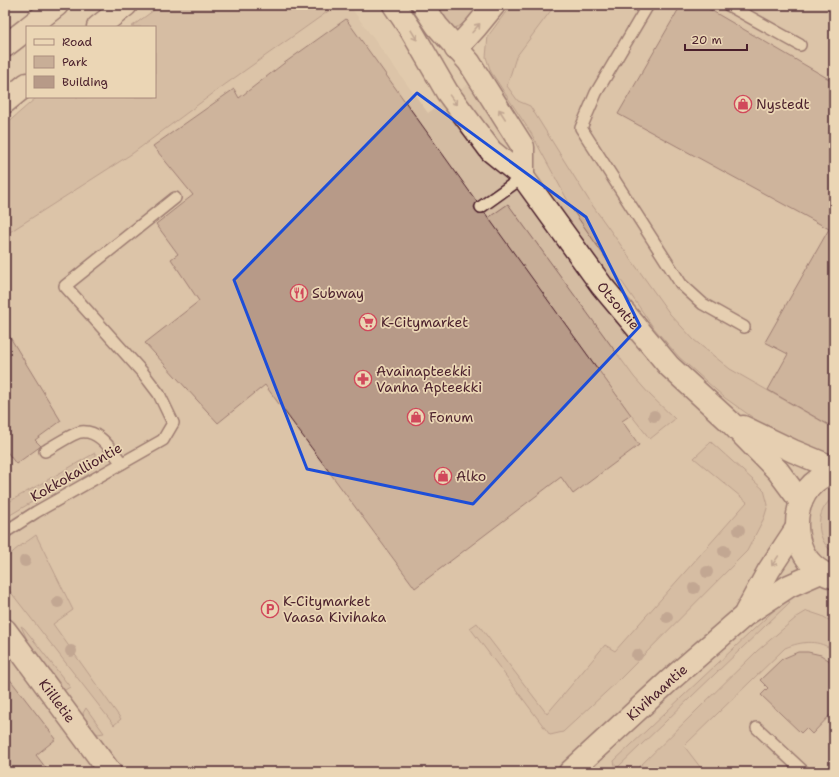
<svg xmlns="http://www.w3.org/2000/svg" width="839" height="777" font-family="'Shantell Sans',sans-serif">
<rect width="100%" height="100%" fill="#e1cbad"/>
<filter id="ink" filterUnits="userSpaceOnUse"><feTurbulence type="fractalNoise" baseFrequency=".025" numOctaves="2"/><feDisplacementMap in="SourceGraphic" scale="8" xChannelSelector="R" yChannelSelector="G"/><feConvolveMatrix kernelMatrix="1 2 1 2 8 2 1 2 1" color-interpolation-filters="sRGB"/></filter>
<g filter="url(#ink)">
<path fill="#d4bca2" d="M337,5H349L428,113L485,72L535,5H834V772H5V235L133,153L223,86Z"/>
<g fill="#c8ae97" stroke="#896661">
<path d="M161,5H337L223,86L133,153L5,235V125L37,97H155V27H131Z"/>
<path d="M434,5H480C471,17 464,28 448,29Z"/>
<path d="M511,5H555L516,57L507,86L518,101L530,106L590,202L670,314L694,340L730,369L828,425L834,415V455H825L769,429L725,398L679,357L653,327L574,212L531,133L491,72L486,57L488,36Z"/>
<path d="M508,204L634,377L650,395L675,419L650,439L631,415L488,218Z"/>
<path d="M711,442L764,490L768,505L764,518L747,551L619,680L563,732L550,735L470,628L477,623L547,714L605,645L615,651L747,502L694,458Z"/>
<path d="M95,453L96,464L5,518V504Z"/>
<path d="M834,497V553C815,540 814,511 834,497Z"/>
<path d="M36,535L73,610L53,624L121,719L114,725L6,586L5,562C11,550 26,543 36,535Z"/>
<path d="M785,600L790,602L616,769L614,761Z"/>
<path d="M807,611L822,616L834,623V651C819,639 802,641 785,648L684,746L704,772H665L653,769L649,772H636L635,771L757,651L797,617Z"/>
<path d="M21,626L24,628L70,687L65,690L60,688L32,651Z"/>
<path d="M86,708L104,733L98,734C90,730 84,722 83,713Z"/>
</g>
<g fill="#b79a88" stroke="#4a1f2b">
<path d="M681,5H702L834,82V415L829,425L768,390L788,354L765,342L829,229L618,114Z"/>
<path d="M346,19L477,202L474,207L476,211L478,213H485L631,415L622,421L639,445L573,494L561,477L415,588L265,385L218,423L145,343L199,301L171,259L178,254L156,224L193,195L153,146L234,89L239,98L283,64Z"/>
<path d="M5,329L61,421L35,440L41,446L16,464L5,449Z"/>
<path d="M798,652H808L821,655L834,664V711L812,734L806,728L801,733L761,695L768,688L760,680L782,659Z"/>
<path d="M5,673L56,739L36,755L49,772H5Z"/>
</g>
<g fill="none" stroke-linecap="round" stroke-linejoin="round">
<defs>
<g id="lane">
<path d="M648,5L596,93L581,128L681,284L703,304L744,327"/>
<path d="M728,5L800,45"/>
<path d="M481,207L523,177"/>
<path d="M45,451C52,447 75,432 81,432C100,430 111,450 122,463"/>
<path d="M5,532L36,512L163,440L173,423L159,394L143,373L65,286L175,198"/>
<path d="M757,728L804,772"/>
</g>
<g id="street">
<path id="s1" d="M5,630L110,772"/>
</g>
<g id="secondary">
<path id="s2" d="M394,5L411,30L447,92L491,151L523,177L602,286L669,366L729,421L778,471L801,502"/>
<path d="M423,5L437,26L469,62L523,147V177"/>
<path d="M743,427L793,451L834,468"/>
<path d="M833,577C829,576 825,574 822,572C793,555 790,513 809,488C815,480 825,475 834,471"/>
<path d="M746,612L769,570L796,529"/>
<path id="s3" d="M570,772L669,681L745,615L789,586L821,572"/>
</g>
<g id="highway">
<path d="M29,27L57,5"/>
<path d="M98,27L126,5"/>
<path d="M5,46L27,29"/>
<path d="M456,49L476,27L494,5"/>
<path d="M5,102L27,84"/>
</g>
</defs>
<use href="#lane" stroke="#4a1f2b" stroke-width="14"/>
<use href="#street" stroke="#4a1f2b" stroke-width="25"/>
<use href="#secondary" stroke="#4a1f2b" stroke-width="25"/>
<use href="#highway" stroke="#4a1f2b" stroke-width="25"/>
<use href="#lane" stroke="#ebd6b5" stroke-width="11"/>
<use href="#street" stroke="#ebd6b5" stroke-width="22"/>
<use href="#secondary" stroke="#ebd6b5" stroke-width="22"/>
<use href="#highway" stroke="#ebd6b5" stroke-width="22"/>
</g>
<g fill="#9c7c72">
<circle cx="654" cy="416" r="6"/>
<circle cx="739" cy="530" r="6"/>
<circle cx="724" cy="551" r="6"/>
<circle cx="25" cy="561" r="6"/>
<circle cx="707" cy="572" r="6"/>
<circle cx="694" cy="588" r="6"/>
<circle cx="58" cy="602" r="6"/>
<circle cx="667" cy="617" r="6"/>
<circle cx="71" cy="651" r="6"/>
<circle cx="637" cy="655" r="6"/>
</g>
<defs><path id="oneway-shaft" d="M-6 0H5M1.5-3L5.5 0L1.5 3" fill="none" stroke-width="1.6" stroke-linecap="round" stroke-linejoin="round"/></defs>
<g stroke="#9a7a70">
<use href="#oneway-shaft" transform="translate(476 28) rotate(-49)"/>
<use href="#oneway-shaft" transform="translate(414 35) rotate(59)"/>
<use href="#oneway-shaft" transform="translate(453 100) rotate(54)"/>
<use href="#oneway-shaft" transform="translate(502 114) rotate(-123)"/>
<use href="#oneway-shaft" transform="translate(775 561) rotate(124)"/>
</g>
</g>
<path d="M0 0H839V777H0ZM417,93L586,217L640,326L473,504L307,469L234,280Z" fill="#e1cbad" fill-opacity=".55" fill-rule="evenodd"/>
<path fill="none" stroke="#1d4ed8" stroke-width="3" stroke-linejoin="round" d="M417,93L586,217L640,326L473,504L307,469L234,280Z"/>
<defs>
<symbol id="shop-ring" viewBox="-11 -11 22 22"><circle r="9.5" fill="#ebd6b5" stroke="#d1495b" stroke-width="1.5"/><path d="M-5-2.5h2.3a2.7 3.5 0 0 1 5.4 0H5L5.5 6h-11ZM-1.5-2.5h3a1.5 2.3 0 0 0-3 0Z" fill="#d1495b"/></symbol>
<symbol id="restaurant-ring" viewBox="-11 -11 22 22"><circle r="9.5" fill="#ebd6b5" stroke="#d1495b" stroke-width="1.5"/><path d="M-5-6h1v4h1v-4h1v4h1v-4h1v5L-1.5 .5V6h-2V.5L-5-1ZM5-6V6H3V1.5H1.5Q1.5-4 5-6Z" fill="#d1495b"/></symbol>
<symbol id="supermarket-ring" viewBox="-11 -11 22 22"><circle r="9.5" fill="#ebd6b5" stroke="#d1495b" stroke-width="1.5"/><path d="M-6-5.5h2.5l.6 2H6L4.5 2H-2.5L-4.4-4H-6ZM-1.5 3.2a1.3 1.3 0 1 0 .1 0ZM3 3.2a1.3 1.3 0 1 0 .1 0Z" fill="#d1495b"/></symbol>
<symbol id="pharmacy-ring" viewBox="-11 -11 22 22"><circle r="9.5" fill="#ebd6b5" stroke="#d1495b" stroke-width="1.5"/><path d="M-2-6h4v4h4v4h-4v4h-4v-4h-4v-4h4Z" fill="#d1495b"/></symbol>
<symbol id="parking-ring" viewBox="-11 -11 22 22"><circle r="9.5" fill="#ebd6b5" stroke="#d1495b" stroke-width="1.5"/><path d="M-3.5-5.5H1a3.5 3.5 0 0 1 0 7H-1V5.5H-3.5ZM-1-3.4V-.6H.8a1.4 1.4 0 0 0 0-2.8Z" fill="#d1495b"/></symbol>
</defs>
<g fill-rule="evenodd">
<use href="#shop-ring" x="733" y="94" width="20" height="20"/>
<use href="#restaurant-ring" x="289" y="283" width="20" height="20"/>
<use href="#supermarket-ring" x="358" y="312" width="20" height="20"/>
<use href="#pharmacy-ring" x="353" y="369" width="20" height="20"/>
<use href="#shop-ring" x="406" y="407" width="20" height="20"/>
<use href="#shop-ring" x="433" y="466" width="20" height="20"/>
<use href="#parking-ring" x="260" y="599" width="20" height="20"/>
</g>
<g text-anchor="middle" dominant-baseline="central" stroke-width="3.5" stroke-linejoin="round" paint-order="stroke">
<g font-size="14" fill="#4a1f2b" stroke="#ebd6b5" text-anchor="start">
<text x="756" y="104">Nystedt</text>
<text x="312" y="293">Subway</text>
<text x="381" y="322">K-Citymarket</text>
<text x="376" y="371">Avainapteekki<tspan x="376" dy="16">Vanha Apteekki</tspan></text>
<text x="429" y="417">Fonum</text>
<text x="456" y="476">Alko</text>
<text x="283" y="601">K-Citymarket<tspan x="283" dy="16">Vaasa Kivihaka</tspan></text>
</g>
<g font-size="14" fill="#4a1f2b" stroke="#ebd6b5">
<text stroke="none"><textPath href="#s2" startOffset="377">Otsontie</textPath></text>
<text transform="translate(76 472) rotate(-30)">Kokkokalliontie</text>
<text stroke="none"><textPath href="#s3" startOffset="118">Kivihaantie</textPath></text>
<text stroke="none"><textPath href="#s1" startOffset="88">Kiilletie</textPath></text>
</g>
</g>
<rect width="839" height="777" fill="none" stroke="#ebd6b5" stroke-width="20"/>
<rect x="10" y="10" width="819" height="757" fill="none" stroke="#4a1f2b" stroke-width="1.5" filter="url(#ink)"/>
<rect x="26" y="26" width="130" height="72" fill="#ebd6b5" stroke="#ab8d7e"/>
<rect x="34" y="39" width="20" height="6" fill="#ebd6b5" stroke="#ab8d7e"/>
<text x="62" y="46" font-size="12" fill="#4a1f2b">Road</text>
<rect x="34" y="56" width="20" height="12" fill="#c8ae97" stroke="#ab8d7e"/>
<text x="62" y="66" font-size="12" fill="#4a1f2b">Park</text>
<rect x="34" y="76" width="20" height="12" fill="#b79a88" stroke="#ab8d7e"/>
<text x="62" y="86" font-size="12" fill="#4a1f2b">Building</text>
<path d="M685 44v6h62v-6" fill="none" stroke="#4a1f2b" stroke-width="2"/>
<text x="691" y="44" font-size="12" fill="#4a1f2b" stroke="#ebd6b5" stroke-width="3" paint-order="stroke">20 m</text>
</svg>
